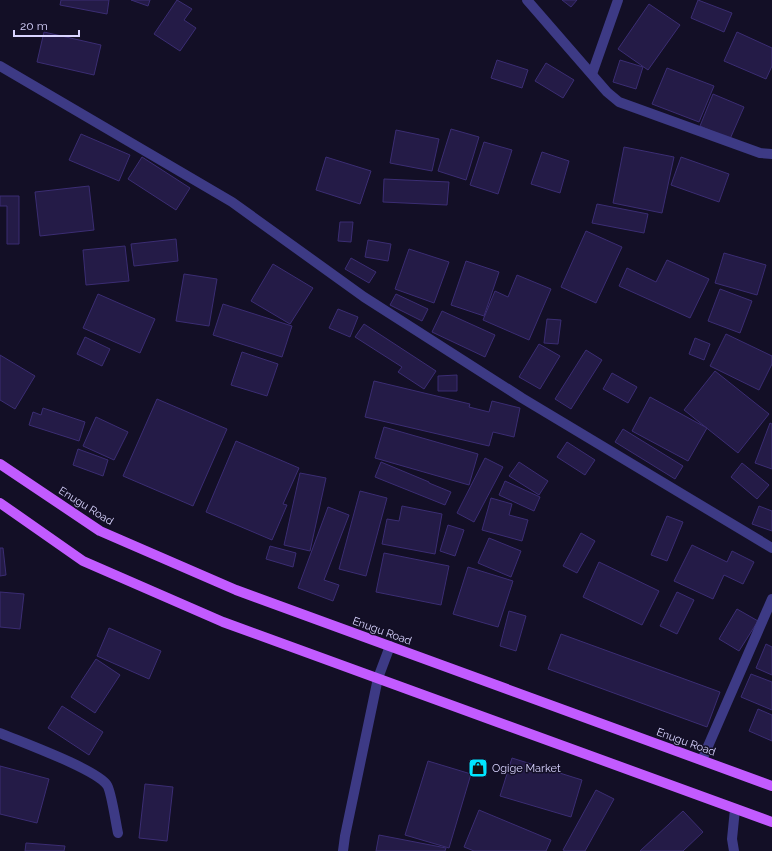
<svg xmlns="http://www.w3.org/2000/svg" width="772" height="851" font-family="Raleway,sans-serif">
<rect width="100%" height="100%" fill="#130f26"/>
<g fill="#241b47" stroke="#3b2d73">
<path d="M61,0H109L107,14L60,5Z"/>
<path d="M131,0H150L148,6Z"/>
<path d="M177,0L192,9L184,20L196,28L180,51L154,34Z"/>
<path d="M562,0H577L571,7Z"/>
<path d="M698,0L732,13L724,32L691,18Z"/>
<path d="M649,4L680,25L648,70L618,49Z"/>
<path d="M44,32L101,45L94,75L37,62Z"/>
<path d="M737,32L772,48V66L766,79L724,61Z"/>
<path d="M497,60L528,70L522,88L491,78Z"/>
<path d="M620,60L643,67L636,89L613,82Z"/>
<path d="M546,63L574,80L563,98L535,81Z"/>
<path d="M667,68L714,86L699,122L652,104Z"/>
<path d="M713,94L744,107L730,139L700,126Z"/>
<path d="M451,129L479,137L466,180L438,171Z"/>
<path d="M396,130L439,139L432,171L390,163Z"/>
<path d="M81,134L130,155L119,181L69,160Z"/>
<path d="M484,142L512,150L498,194L470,185Z"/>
<path d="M624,147L674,157L662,213L613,203Z"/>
<path d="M542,152L569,161L560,193L531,184Z"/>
<path d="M142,157L190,188L176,210L128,179Z"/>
<path d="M326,157L371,171L360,204L316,190Z"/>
<path d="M681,157L729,174L719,202L671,185Z"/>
<path d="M384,179L449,182L447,205L383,202Z"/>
<path d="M89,186L94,230L40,236L35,192Z"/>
<path d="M0,196H19V244H7V206H0Z"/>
<path d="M597,204L648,214L644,233L592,223Z"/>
<path d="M340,222H353L351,242L338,241Z"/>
<path d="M586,231L622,247L596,303L561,287Z"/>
<path d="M176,239L178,261L134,266L131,244Z"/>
<path d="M368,240L391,244L388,261L365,257Z"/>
<path d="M125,246L129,281L86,285L83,250Z"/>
<path d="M409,249L449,262L434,303L395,289Z"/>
<path d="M724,253L766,265L757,295L715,283Z"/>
<path d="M351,258L376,272L369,283L345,269Z"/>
<path d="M667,260L709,279L690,318L619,286L627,268L656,282Z"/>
<path d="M466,261L499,272L484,316L451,305Z"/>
<path d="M273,264L313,288L290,324L251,301Z"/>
<path d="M184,274L217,279L209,326L176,321Z"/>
<path d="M517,275L551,289L529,340L483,320L495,291L508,297Z"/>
<path d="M720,289L752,301L740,333L708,321Z"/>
<path d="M98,294L155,319L140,353L83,328Z"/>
<path d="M396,294L428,309L422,321L390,305Z"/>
<path d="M223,304L292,326L282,357L213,335Z"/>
<path d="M338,309L358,317L350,337L329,328Z"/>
<path d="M442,311L495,335L485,357L432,332Z"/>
<path d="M547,319L561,320L558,344L544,343Z"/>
<path d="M364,324L436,371L424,389L398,372L402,367L355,337Z"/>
<path d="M726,334L772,356V364L759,390L710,366Z"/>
<path d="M85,337L110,349L102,366L77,354Z"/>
<path d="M695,338L710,344L704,360L689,354Z"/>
<path d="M539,344L560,356L540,389L519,377Z"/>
<path d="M586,350L602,360L571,409L555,399Z"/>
<path d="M242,352L278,364L267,396L231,385Z"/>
<path d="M0,355L35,376L15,409L0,400Z"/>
<path d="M715,371L769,414L738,453L684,410Z"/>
<path d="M612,373L637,387L628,403L603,389Z"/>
<path d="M457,375V391H438V376Z"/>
<path d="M374,381L470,404L469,407L489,412L492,401L520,408L514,437L493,432L489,446L365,417Z"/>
<path d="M650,397L707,428L688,461L632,431Z"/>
<path d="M157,399L227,429L193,506L123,476Z"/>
<path d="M43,408L85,422L79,441L29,425L33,412L41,415Z"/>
<path d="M96,417L128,432L114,460L83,446Z"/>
<path d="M770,423L772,424V469L755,463Z"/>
<path d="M384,427L478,454L469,485L375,458Z"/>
<path d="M623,429L683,466L675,479L615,442Z"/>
<path d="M236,441L299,468L283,504L287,505L272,540L206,512Z"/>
<path d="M567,442L595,460L585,475L557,457Z"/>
<path d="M78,449L108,460L103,476L73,465Z"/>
<path d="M485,458L503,467L474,522L457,513Z"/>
<path d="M381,462L429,482V483L451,492L445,505L375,477Z"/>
<path d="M519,462L548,481L539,495L509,476Z"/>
<path d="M742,463L769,485L757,499L731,477Z"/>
<path d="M300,473L326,478L310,551L284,545Z"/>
<path d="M505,481L540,497L534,511L499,495Z"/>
<path d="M360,491L387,498L366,576L339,569Z"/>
<path d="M491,498L512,504L509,515L528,520L522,541L482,530Z"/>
<path d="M402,506L442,514L435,554L382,544L387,519L399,521Z"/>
<path d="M759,506L772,511V531L752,524Z"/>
<path d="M328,507L349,515L324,580L339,585L333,601L298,588Z"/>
<path d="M667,516L683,522L667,561L651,555Z"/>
<path d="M448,525L464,530L455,556L440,551Z"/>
<path d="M581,533L595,541L577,573L563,566Z"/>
<path d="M489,538L521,551L511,577L478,563Z"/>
<path d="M692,545L727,562L732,551L754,562L743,584L724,575L713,599L674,581Z"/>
<path d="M270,546L296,553L293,567L266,559Z"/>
<path d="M0,548H3L6,575L0,576Z"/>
<path d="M384,553L449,566L441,605L376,592Z"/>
<path d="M599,562L659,591L642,625L583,597Z"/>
<path d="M468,567L513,581L498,627L453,614Z"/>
<path d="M0,592L24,594L20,629L0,627Z"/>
<path d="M677,592L694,600L677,634L660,626Z"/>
<path d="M737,609L758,621L739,651L719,639Z"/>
<path d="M509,611L526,616L516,651L500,646Z"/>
<path d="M109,628L161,651L149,679L97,656Z"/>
<path d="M561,634L720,692L707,727L548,669Z"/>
<path d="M766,644L772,647V675L756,668Z"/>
<path d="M96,659L120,675L95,713L71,697Z"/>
<path d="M751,674L772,682V710L741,697Z"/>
<path d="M62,706L103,732L89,755L48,728Z"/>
<path d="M758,709L772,715V741L749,731Z"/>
<path d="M512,758L582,780L571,817L500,796Z"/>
<path d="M428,761L471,774L449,848L405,835Z"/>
<path d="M0,766L49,779L37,823L0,814Z"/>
<path d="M145,784L173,787L167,841L139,838Z"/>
<path d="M596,790L614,799L585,851H565L563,850Z"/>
<path d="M479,810L551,840L546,851H474L464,847Z"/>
<path d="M683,811L703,832L683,851H640Z"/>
<path d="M379,835L446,848L445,851H376Z"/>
<path d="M26,843L65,846L64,851H25Z"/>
</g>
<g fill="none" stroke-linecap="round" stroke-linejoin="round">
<g stroke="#3d3a85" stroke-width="10">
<path d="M527,0L607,92L619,102L760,153L772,154"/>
<path d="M0,66L232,202L364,297L522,398L772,548"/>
<path d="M592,74L618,0"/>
<path d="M0,733C21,742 96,769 107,785C111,790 116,824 118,833"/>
<path d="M702,760L772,599"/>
<path d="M343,851L345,836L378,678L390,646"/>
<path d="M734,851L732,839L735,809"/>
</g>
<g stroke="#c25bff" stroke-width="10">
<path d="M0,464L100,531L236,590L772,786"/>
<path d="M0,503L83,561L223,622L772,822"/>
</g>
</g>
<defs>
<symbol id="shop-square" viewBox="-11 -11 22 22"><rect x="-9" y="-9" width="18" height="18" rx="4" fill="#00e5ff" stroke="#130f26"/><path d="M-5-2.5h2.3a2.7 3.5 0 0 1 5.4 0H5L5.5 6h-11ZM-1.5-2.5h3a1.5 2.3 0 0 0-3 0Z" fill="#111"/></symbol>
</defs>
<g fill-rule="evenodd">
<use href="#shop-square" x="467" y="757" width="22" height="22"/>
</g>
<g text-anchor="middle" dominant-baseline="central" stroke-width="3" stroke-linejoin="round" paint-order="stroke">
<g font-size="11" fill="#d9d4ff" stroke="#130f26">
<text transform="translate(86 506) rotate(32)">Enugu Road</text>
<text transform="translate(382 631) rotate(20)">Enugu Road</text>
<text transform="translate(686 742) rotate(20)">Enugu Road</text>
</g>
<g font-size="11" fill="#d9d4ff" stroke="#130f26" text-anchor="start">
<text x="492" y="768">Ogige Market</text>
</g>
</g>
<path d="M14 30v6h65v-6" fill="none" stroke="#d9d4ff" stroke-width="2"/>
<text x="20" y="30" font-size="12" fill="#d9d4ff" stroke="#130f26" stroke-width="3" paint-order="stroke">20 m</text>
</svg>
